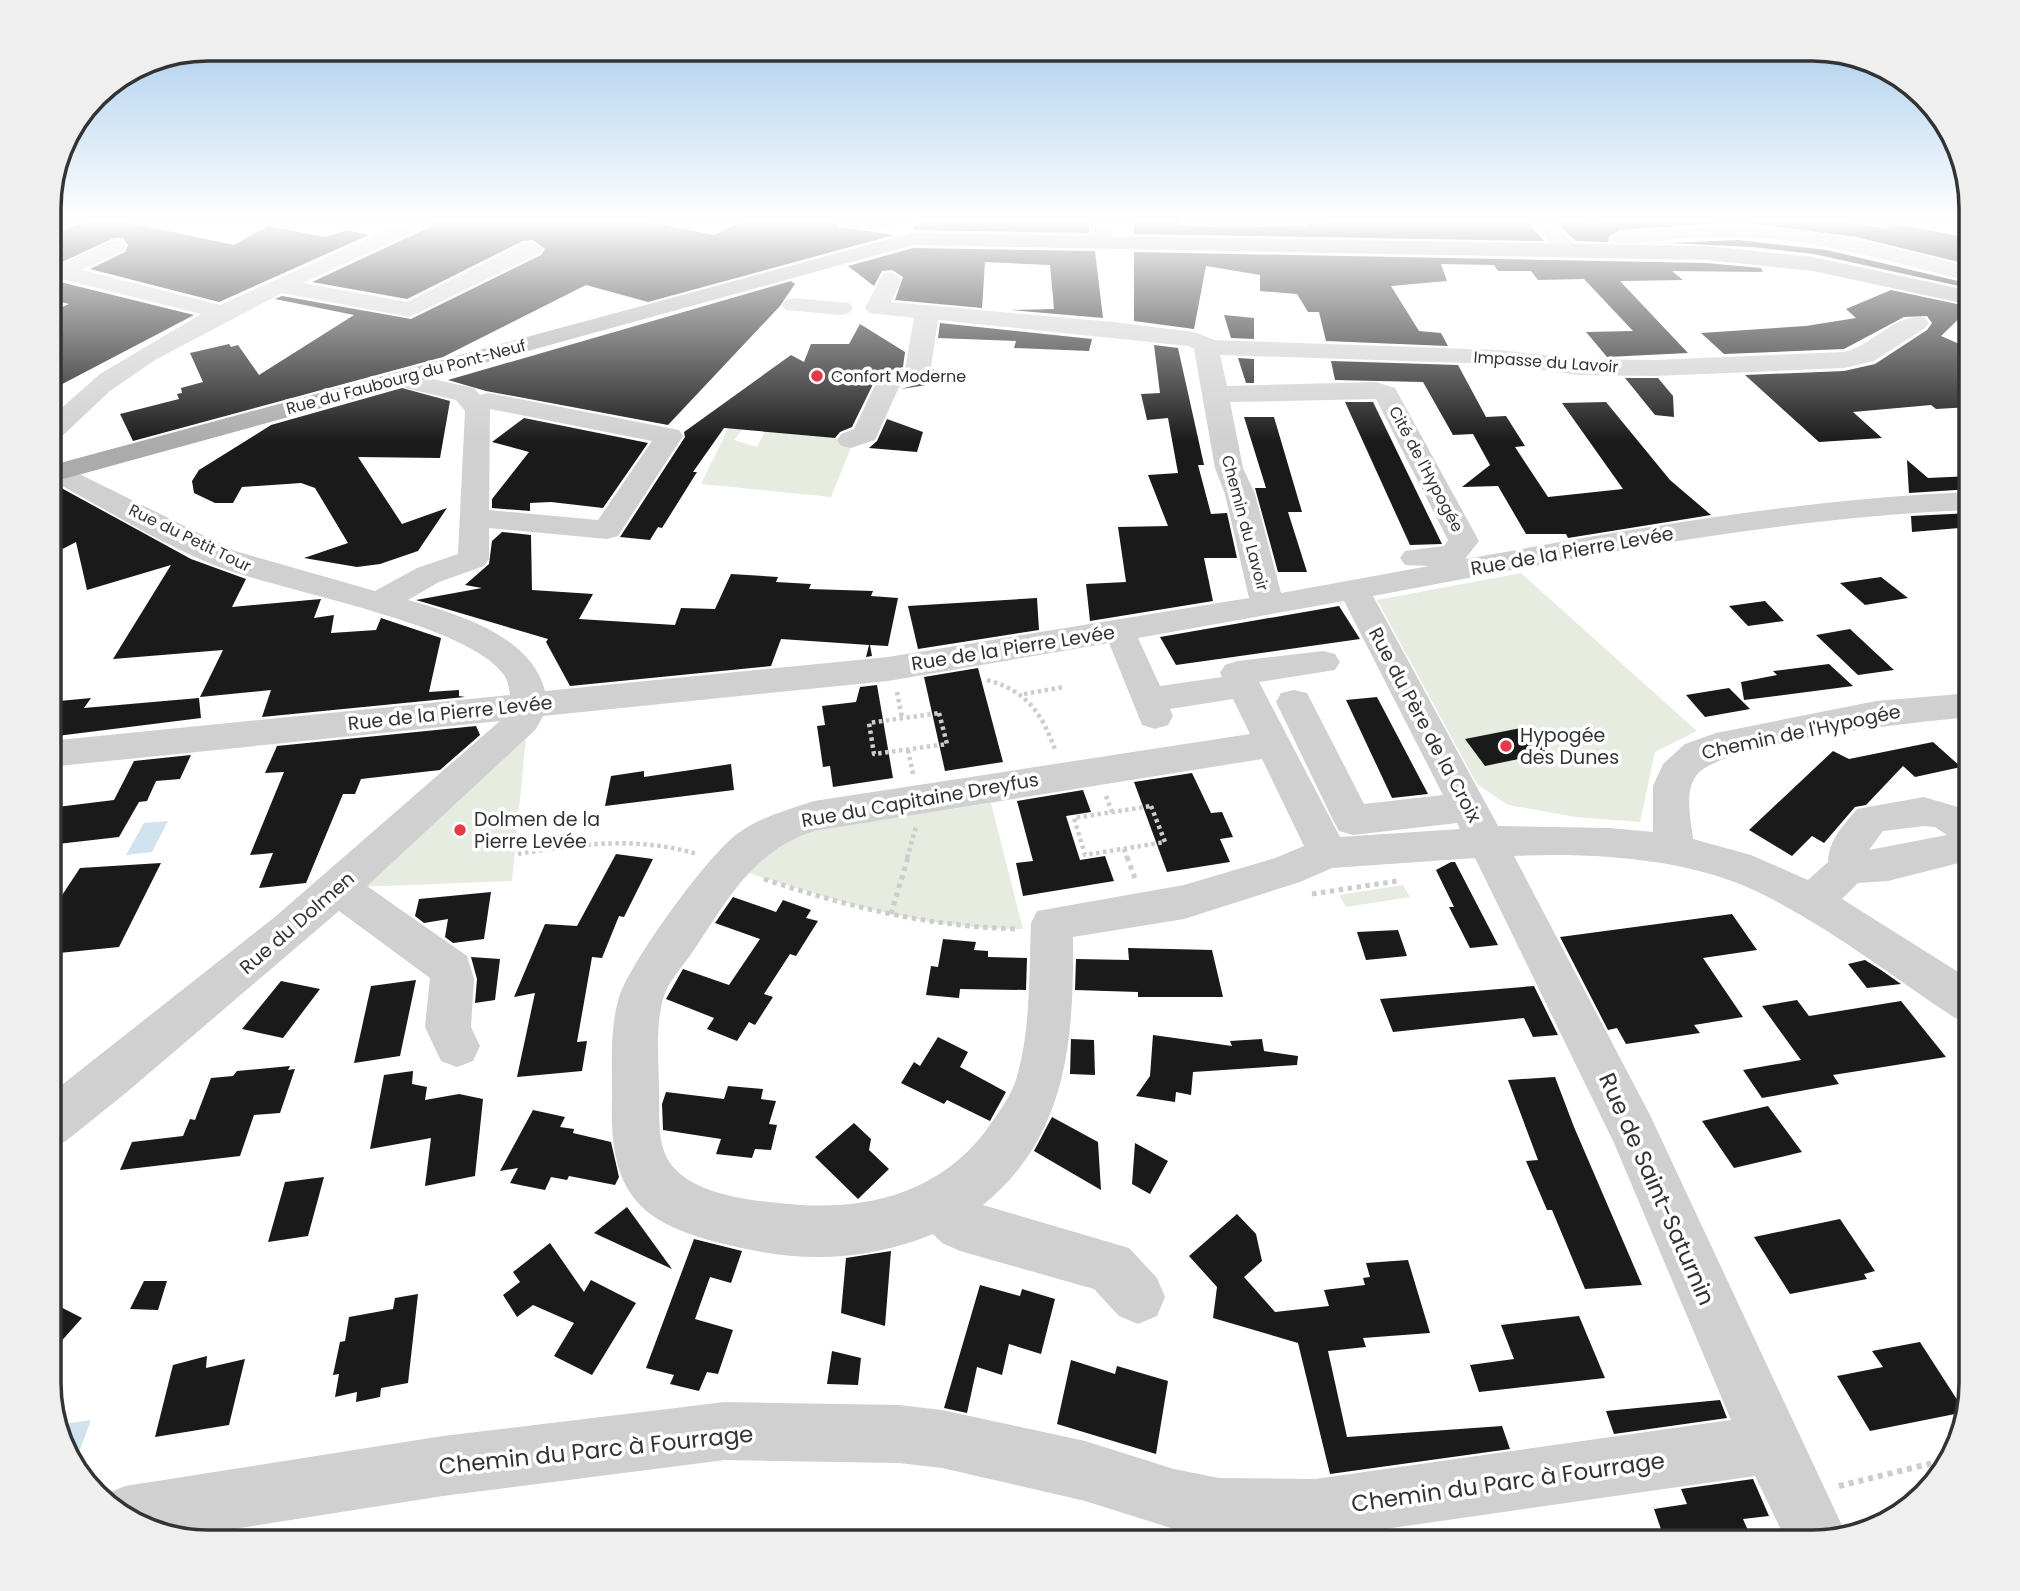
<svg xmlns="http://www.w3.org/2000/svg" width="2020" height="1591" font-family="Poppins,sans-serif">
<rect width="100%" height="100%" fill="#fff"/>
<g fill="#e6ecdf">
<path d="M728,429L742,430L734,440L757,447L765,432L854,440L831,497L701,484Z"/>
<path d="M1521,573L1697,731L1655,752L1640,822L1576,817L1508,805L1477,784L1377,600Z"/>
<path d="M526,738L512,881L360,887Z"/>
<path d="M991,803L1023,929C926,930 834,901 743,871L798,833Z"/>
<path d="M1403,885L1410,897L1346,907L1339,895Z"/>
</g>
<g fill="#cfe2ee">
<path d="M168,821L152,852L126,855L144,823Z"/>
<path d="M91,1420L79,1452L66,1454L58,1425Z"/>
</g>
<g fill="#1a1a1a">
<path d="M88,220H116L234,245L268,226L325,237L347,230L369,235L219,302L90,269L125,252L128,245L123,238H114L49,268V237Z"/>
<path d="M437,220H641L714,235L744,220H825L835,222L839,227L894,235L648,302L586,285L443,357L133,441L120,414L179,399L177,394L182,393L181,388L203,382L190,353L229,344L231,347L238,345L259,375L354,315L275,299L282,296L411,319L541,255L545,249L533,240L523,241L407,299L312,282L432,226Z"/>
<path d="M922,220H1088L1089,233L912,230Z"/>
<path d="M1134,220H1180L1179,226L1231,227L1306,226L1305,223L1381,220H1526L1544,241L1134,234Z"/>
<path d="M1553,220H1585L1588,223L1626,220L1774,222L1773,220H1836L1887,229L1890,223L1970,238L1963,247L1971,249V265L1856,237L1738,222L1620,230L1608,237L1609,242L1576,241Z"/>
<path d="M1738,240L1827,250L1962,282L1959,286L1814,254L1752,247L1668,243Z"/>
<path d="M913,248L1095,251L1103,318L1011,310L1054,309L1050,265L985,262L982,308L895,300L903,277L892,270L882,271L874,286L848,266Z"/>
<path d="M1134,252L1706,263L1761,268L1763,272L1672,271L1683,280L1620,281L1688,353L1607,357L1586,332L1633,331L1584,279L1538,280L1531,271H1498L1494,265L1441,264L1447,281L1391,286L1419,331L1441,333L1448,346L1326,341L1319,312H1308L1297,294L1260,291V275L1206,266L1194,329L1134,321Z"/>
<path d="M49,276L52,280L194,315L49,391V313L69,304L49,299Z"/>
<path d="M791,281L795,284L780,306L668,425L486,391L448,380Z"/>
<path d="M1891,290L1971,307L1941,336L1971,349V407L1936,409L1931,405L1853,412L1882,438L1819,442L1745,375L1844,371L1875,364L1927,330L1932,323L1927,316L1904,317L1844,349L1724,354L1701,333L1806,326L1856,318L1846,309Z"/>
<path d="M1224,315L1254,318V339L1231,338Z"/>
<path d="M940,323L1092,339L1089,351L1014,348L1016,341L938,338Z"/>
<path d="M860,324L905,352L903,367L878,374L852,427L840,432L835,438L724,428L693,472H697L662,528L658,527L650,540L620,537L685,437L684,432L791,355L804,362L811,344H849Z"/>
<path d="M1154,345L1178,348L1204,465H1198L1211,514L1227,513L1237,558H1204L1213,601L1090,621L1086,584L1126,582L1118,527L1168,526L1148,475L1178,473L1168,418L1147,420L1141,394L1160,393Z"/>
<path d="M1238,358L1254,359V383H1246Z"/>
<path d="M1331,361L1458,365L1486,417L1506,416L1525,446L1515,447L1548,497L1623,489L1562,403L1606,402L1670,480L1711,515L1568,538L1566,534H1526L1498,486L1462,487L1490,465L1473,434L1453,435L1423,382L1335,380Z"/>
<path d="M933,369L952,381L901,389L927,382Z"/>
<path d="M1625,378H1658L1673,396L1674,417L1655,415Z"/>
<path d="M402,388L450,401L440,458L358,457L402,524L447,508L418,551L380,564L357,567L304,558L348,543L315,488L301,483L242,487L233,503H215L194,493L192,481L199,470L271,425Z"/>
<path d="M1345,402H1373L1442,544L1410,545Z"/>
<path d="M1244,417H1274L1302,512H1288L1307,572H1278L1255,488H1266Z"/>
<path d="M524,418L648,443L603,508L551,502L530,503V511L492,508V499L529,452L492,442Z"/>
<path d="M887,419L923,432L917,452L869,448L877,441Z"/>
<path d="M1907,460L1928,478L1971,476V489L1909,493Z"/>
<path d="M54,484L191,559L246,579L232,607L321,599L314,618L334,615L331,633L376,630L381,618L441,638L429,692L459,690V696L465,697L262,717L271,690L200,697L223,650L113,659L171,565L87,590L76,542L49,556V485Z"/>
<path d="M1971,513V527L1912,532L1911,516Z"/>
<path d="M502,532L531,535L532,590L593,594L579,619L675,625L681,608L715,609L731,574L778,577L776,582L811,584L809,589L873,591L871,596L898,598L888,646L870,645L872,656L866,657L869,645L781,639L771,666L570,686L546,642L548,639L416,600L482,588L465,585L489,564L492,541Z"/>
<path d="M1881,577L1908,598L1865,605L1840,583Z"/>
<path d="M1037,598L1039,630L918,649L908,606Z"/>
<path d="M1765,601L1784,621L1748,626L1729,606Z"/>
<path d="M1339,606L1360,639L1176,665L1160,637Z"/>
<path d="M1850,629L1894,670L1858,675L1816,635Z"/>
<path d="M1829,664L1853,686L1744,700L1741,682L1777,675L1773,671Z"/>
<path d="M978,668L1003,762L945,771L924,677Z"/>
<path d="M877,685L893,778L833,787L830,766L823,767L817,726L825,725L822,706L856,702L860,687Z"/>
<path d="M1729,688L1750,709L1705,717L1686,695Z"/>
<path d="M1377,697L1428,794L1392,798L1346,700Z"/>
<path d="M91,698L84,708L199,698L201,718L49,737V702Z"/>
<path d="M476,726L480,735L440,770L361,779L355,794H343L306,883L259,888L273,853L250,855L284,772L265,773L277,746Z"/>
<path d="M1526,727L1547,753L1485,766L1465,739Z"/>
<path d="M1933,742L1961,767L1915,777L1903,766L1866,805L1855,807L1824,843L1812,836L1792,856L1749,830L1833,751L1849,759Z"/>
<path d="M191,755L180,779L156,781L147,801L139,802L119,837L49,845V808L114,800L134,761Z"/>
<path d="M731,764L734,790L605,806L611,776L644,771V777Z"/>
<path d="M1192,773L1211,813L1222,812L1233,837L1220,839L1230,862L1167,872L1134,782Z"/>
<path d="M1083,790L1091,812L1066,816L1080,860L1105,856L1114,881L1023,896L1016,863L1033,861L1017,801Z"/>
<path d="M616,854L653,859L624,917L619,916L602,958L592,957L577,1042L587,1041L582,1071L517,1077L535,993L514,997L545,924L577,926Z"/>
<path d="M1451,862H1455L1498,945L1470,948L1449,907H1454L1436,870Z"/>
<path d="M161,863L119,947L49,954V915L80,868Z"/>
<path d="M491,892L484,939L453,943L445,937L448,919L424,923L415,916L419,899Z"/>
<path d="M733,897L776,912L783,900L811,910L806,918L818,921L796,956L790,954L764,994L773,997L755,1025L749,1022L737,1041L707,1029L714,1018L666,999L683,969L729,985L760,939L715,923Z"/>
<path d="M1732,914L1757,950L1703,958L1743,1017L1694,1025L1700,1033L1626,1044L1617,1028L1608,1030L1560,937Z"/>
<path d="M1398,930L1407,956L1366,960L1357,932Z"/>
<path d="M943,939L976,942L974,950L988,951V957L1027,958L1026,990L960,989L959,998L926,995L931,966L938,967Z"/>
<path d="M1128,948L1212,950L1223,997H1138V992L1075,990L1076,959L1129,960Z"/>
<path d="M471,957L500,959L495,1000L475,1003L477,979Z"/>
<path d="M1865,960L1881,970L1901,984L1867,988L1848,964Z"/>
<path d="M416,980L400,1056L354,1063L371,986Z"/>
<path d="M281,981L320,989L283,1038L242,1029Z"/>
<path d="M1534,986L1558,1035L1533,1037L1524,1018L1393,1032L1380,999Z"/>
<path d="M1797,1000L1809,1016L1901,1001L1946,1057L1833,1075L1839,1084L1762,1098L1743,1070L1801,1060L1762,1006Z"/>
<path d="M1153,1035L1232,1046L1230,1041L1262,1039L1264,1051L1298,1056L1297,1065L1193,1072L1191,1095L1176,1092L1175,1102L1136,1096L1150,1076Z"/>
<path d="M938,1037L968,1052L960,1067L1006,1092L990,1121L947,1100L944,1104L901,1083L914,1062L920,1066Z"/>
<path d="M1071,1039L1094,1040L1095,1075L1070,1074Z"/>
<path d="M290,1066L288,1070L295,1069L280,1113L254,1115L240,1156L120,1170L132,1142L183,1136L190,1119L195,1120L211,1078L233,1076L237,1071Z"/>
<path d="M413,1071L412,1084L427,1087L425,1100L459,1094L483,1099L475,1176L425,1186L431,1138L370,1149L384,1075Z"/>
<path d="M1555,1077L1574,1127L1642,1285L1585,1289L1552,1210H1547L1526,1161L1538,1160L1508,1080Z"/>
<path d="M728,1086L763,1089L761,1099L776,1101L769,1124L777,1125L771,1150L755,1149L752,1158L716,1154L721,1139L663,1130L662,1104L666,1092L724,1099Z"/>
<path d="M1768,1106L1802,1152L1734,1168L1702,1121Z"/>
<path d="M533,1110L565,1117L560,1127L574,1129L573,1133L611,1142L619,1177L615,1185L569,1176L567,1180L551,1177L545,1190L510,1183L518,1168L500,1171Z"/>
<path d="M1052,1117L1098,1142L1101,1190L1034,1151Z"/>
<path d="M854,1123L871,1139L869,1150L889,1169L858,1199L815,1157Z"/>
<path d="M1135,1143L1168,1161L1150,1194L1132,1184Z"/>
<path d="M324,1177L308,1236L268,1242L285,1182Z"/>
<path d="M627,1207L672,1269L594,1233Z"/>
<path d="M1237,1214L1256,1234L1262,1261L1244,1277L1275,1312L1329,1306L1324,1290L1365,1285L1363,1278L1370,1277L1366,1263L1408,1260L1430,1333L1363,1338L1366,1347L1328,1351L1347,1437L1502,1426L1510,1449L1330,1474L1298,1343L1213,1318L1217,1287L1189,1256Z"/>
<path d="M1840,1219L1875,1271L1864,1274L1867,1279L1790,1294L1754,1237Z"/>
<path d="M694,1239L742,1251L731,1283L710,1277L695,1319L733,1330L718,1374L707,1372L699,1391L670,1384L674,1375L646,1368Z"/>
<path d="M550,1243L584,1292L591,1280L636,1303L592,1375L554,1356L574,1323L533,1305L517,1317L503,1295L520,1282L513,1272Z"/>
<path d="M891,1251L885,1326L841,1313L846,1258Z"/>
<path d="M144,1281H167L158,1310L130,1309Z"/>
<path d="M980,1285L1020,1296L1022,1289L1055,1299L1041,1354L1009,1344L1002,1375L977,1367L967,1413L944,1408Z"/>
<path d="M418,1294L408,1383L381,1388L380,1397L356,1402L357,1392L335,1397L339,1374L333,1375L340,1342L345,1341L349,1317L393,1309L395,1298Z"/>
<path d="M49,1301L82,1318L49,1355Z"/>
<path d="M1579,1316L1605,1378L1479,1392L1470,1365L1514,1359L1501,1325Z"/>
<path d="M1920,1342L1965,1412L1870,1431L1837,1376L1883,1367L1872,1351Z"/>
<path d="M832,1351L861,1358L858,1385L827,1384Z"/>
<path d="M207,1356L206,1368L245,1359L229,1425L155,1437L173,1365Z"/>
<path d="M1071,1360L1115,1374L1117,1366L1168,1381L1156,1454L1057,1424Z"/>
<path d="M1720,1400L1727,1418L1614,1434L1606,1411Z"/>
<path d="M1753,1479L1769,1516L1743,1519L1753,1542H1692L1690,1538L1665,1541L1654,1509L1687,1504L1681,1489Z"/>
</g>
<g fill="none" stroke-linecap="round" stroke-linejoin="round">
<g stroke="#cdcdcd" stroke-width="4.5" stroke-dasharray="3.5 3.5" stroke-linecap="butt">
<path d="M987,680C1028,691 1042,714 1056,752"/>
<path d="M897,692L902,718"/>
<path d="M1024,694L1064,687"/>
<path d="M939,713L947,744L874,754L869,723Z"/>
<path d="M908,750L913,774"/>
<path d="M1106,796L1112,812"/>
<path d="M1151,806L1165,842L1085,855L1074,818Z"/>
<path d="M1124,849L1127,858"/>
<path d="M518,854C579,844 637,836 697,854"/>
<path d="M907,858L916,827"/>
</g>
<g stroke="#cdcdcd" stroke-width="5" stroke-dasharray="4.5 4.5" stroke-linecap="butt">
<path d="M1127,857L1136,881"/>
<path d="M764,879C848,907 931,927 1019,929"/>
<path d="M1312,894L1397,881"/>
<path d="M891,914L908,857"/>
</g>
<path stroke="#cdcdcd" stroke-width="6" stroke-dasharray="5 5" stroke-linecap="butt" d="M1839,1486L1949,1459"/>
<g fill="#d0d0d0" fill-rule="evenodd">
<path d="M408,220H434L431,224L303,283L407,302L524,243L532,242L543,248L540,253L410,317L282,293L155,360L110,391L59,439L49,441V419L100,374L201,314L53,277L50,272L53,267L115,240L123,241L126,246L123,251L82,270L220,305Z"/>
<path d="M837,220H905L902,224L871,231L840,224Z"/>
<path d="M1090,220H1110L1113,243L1110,248H1094Z"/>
<path d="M1528,220H1550L1581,250L1578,255H1562Z"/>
<path d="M1738,225C1818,229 1894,246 1971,268V282C1894,262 1819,240 1738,237C1699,236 1659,241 1620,245L1609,239L1620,233Z"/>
<path d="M891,272L902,279L891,302L1113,322L1194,332L1215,340L1498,350L1579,359L1654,360L1844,352C1871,347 1898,311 1925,318L1929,323L1925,328L1874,361L1844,368L1654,376L1579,375L1498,364L1220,355L1227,386L1376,382L1395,388L1479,541L1465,559C1633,529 1800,499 1971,492V510C1769,518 1572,559 1373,596L1498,826L1610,828L1653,832V786L1663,764L1685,744L1716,733L1876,701L1971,693V717C1924,721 1719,742 1696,776C1684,792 1691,820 1693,839L1751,855L1808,880L1828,862C1829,839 1843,826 1857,809L1924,797L1971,811V860L1888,881L1858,883L1842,899L1971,980V1023L1955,1018C1890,975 1827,925 1756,891C1688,858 1589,852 1514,856L1650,1115L1846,1534L1812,1542H1787L1755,1476L1315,1539L1219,1538L1174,1529L1085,1501L942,1468L899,1463L725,1460L443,1496L183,1537L148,1530L101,1500L104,1495L125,1486L443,1436L725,1402L899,1405L942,1410L1085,1441L1174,1469L1219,1478L1315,1479L1731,1420L1614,1143L1475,858L1332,868L1300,882L1184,919L1073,937C1074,1038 1068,1136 983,1205L1129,1248L1157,1278L1165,1297L1157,1316L1138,1324L1119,1316L1094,1289L960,1251L942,1243L933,1234C875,1258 814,1263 752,1250C717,1243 666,1232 640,1205C612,1176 611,1133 612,1096C612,1065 610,1030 618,1001C626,967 708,855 737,834C760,817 787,810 814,801L1250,734L1233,699L1170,709L1173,716L1168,725L1155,729L1142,725L1109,643L888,681L543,716L536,729L367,886L467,956L474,979L471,1027L480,1046L473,1061L457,1067L441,1061L425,1027L430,978L339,911L127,1092L66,1141L49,1148V1095L276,916L500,721L49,767V741L510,695C509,688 508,681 504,675C469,623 278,591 214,565C157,542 104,508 49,479V459L235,551L375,591L417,568L458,554L465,411L456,400L405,388L396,376L400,371H418L423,377L474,388L480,395L488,393L679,430L683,436L618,536L607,539L489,528V559L484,566L439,582L408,600C457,614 531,635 545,691L888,657L1249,598L1225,494L1215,468L1194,349L1188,346L938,320L930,374L926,379L900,385L875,440L851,448L841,446L837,440L841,434L854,429L880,375L905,369L914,318L869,313L865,308L883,274ZM1376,399L1448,540L1444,546L1405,551L1400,558L1405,565L1429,566L1281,593L1255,494L1243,468L1230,402ZM490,409L652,441L598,520L489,510ZM1344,601L1443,795L1364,804L1307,693L1294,690L1281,693L1276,702L1333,820L1339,831L1353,835L1457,823L1460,829L1340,837L1259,682L1335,670L1340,662L1335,654L1323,651L1237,661L1225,665L1220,673L1222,677L1160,686L1138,638ZM1262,759L1304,846L1275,858L1184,885L1037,911L1031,923C1029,975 1031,1029 1016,1080C1011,1095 1001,1109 992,1122C946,1191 869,1212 789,1204C755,1201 700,1196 675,1169C656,1149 660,1120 659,1094C659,1064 655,1028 663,999C668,981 684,965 694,950C727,900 754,850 814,831ZM1924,826L1935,827L1947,835L1869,850L1883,831Z"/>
<path d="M794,298L849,303L853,308L849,313L841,315L786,310L782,305L786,300Z"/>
</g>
<path fill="#ababab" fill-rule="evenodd" d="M912,233L1706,246L1813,257L1971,291V305L1813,271L1706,260L913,245L49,483V466Z"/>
</g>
<linearGradient id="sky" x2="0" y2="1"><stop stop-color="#9ec6ea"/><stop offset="0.5" stop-color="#fff"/><stop offset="1" stop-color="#fff" stop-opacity="0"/></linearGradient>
<rect width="2020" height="442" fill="url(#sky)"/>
<g fill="#e63946" stroke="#fff" stroke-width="2.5">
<circle cx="817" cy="376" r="7"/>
<circle cx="1506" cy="746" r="7"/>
<circle cx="460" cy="830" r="7"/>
</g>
<g text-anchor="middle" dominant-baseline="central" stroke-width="7" stroke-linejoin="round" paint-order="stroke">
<g font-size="16" fill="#333" stroke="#fff">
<text transform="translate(1546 362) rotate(4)">Impasse du Lavoir</text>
<text transform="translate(406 377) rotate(-15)">Rue du Faubourg du Pont-Neuf</text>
<text transform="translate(1426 469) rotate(62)">Cité de l'Hypogée</text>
<text transform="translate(1245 523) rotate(75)">Chemin du Lavoir</text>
<text transform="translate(190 538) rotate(26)">Rue du Petit Tour</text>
</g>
<g font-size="16" fill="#333" stroke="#fff" text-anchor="start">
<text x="831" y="376">Confort Moderne</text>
</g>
<g font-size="19" fill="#333" stroke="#fff">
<text transform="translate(1572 551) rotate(-10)">Rue de la Pierre Levée</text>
<text transform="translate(1013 648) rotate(-9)">Rue de la Pierre Levée</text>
<text transform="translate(450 713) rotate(-6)">Rue de la Pierre Levée</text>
<text transform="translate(1425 725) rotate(62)">Rue du Père de la Croix</text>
<text transform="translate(1801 732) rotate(-12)">Chemin de l'Hypogée</text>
<text transform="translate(920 800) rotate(-10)">Rue du Capitaine Dreyfus</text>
<text transform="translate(297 923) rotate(-41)">Rue du Dolmen</text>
</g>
<g font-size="19" fill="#333" stroke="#fff" text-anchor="start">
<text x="1520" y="735">Hypogée<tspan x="1520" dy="22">des Dunes</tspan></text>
<text x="474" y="819">Dolmen de la<tspan x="474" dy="22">Pierre Levée</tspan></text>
</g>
<g font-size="23" fill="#333" stroke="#fff">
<text transform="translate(1657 1189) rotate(66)">Rue de Saint-Saturnin</text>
<text transform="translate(596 1450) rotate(-6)">Chemin du Parc à Fourrage</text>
<text transform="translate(1508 1482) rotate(-8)">Chemin du Parc à Fourrage</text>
</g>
</g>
<path d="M0 0H2020V1591H0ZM208 61H1812A147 147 0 0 1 1959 208V1383A147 147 0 0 1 1812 1530H208A147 147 0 0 1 61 1383V208A147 147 0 0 1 208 61Z" fill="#efefef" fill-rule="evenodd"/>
<path fill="none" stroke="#333" stroke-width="3.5" d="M208 61H1812A147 147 0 0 1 1959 208V1383A147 147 0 0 1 1812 1530H208A147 147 0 0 1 61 1383V208A147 147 0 0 1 208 61Z"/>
</svg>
